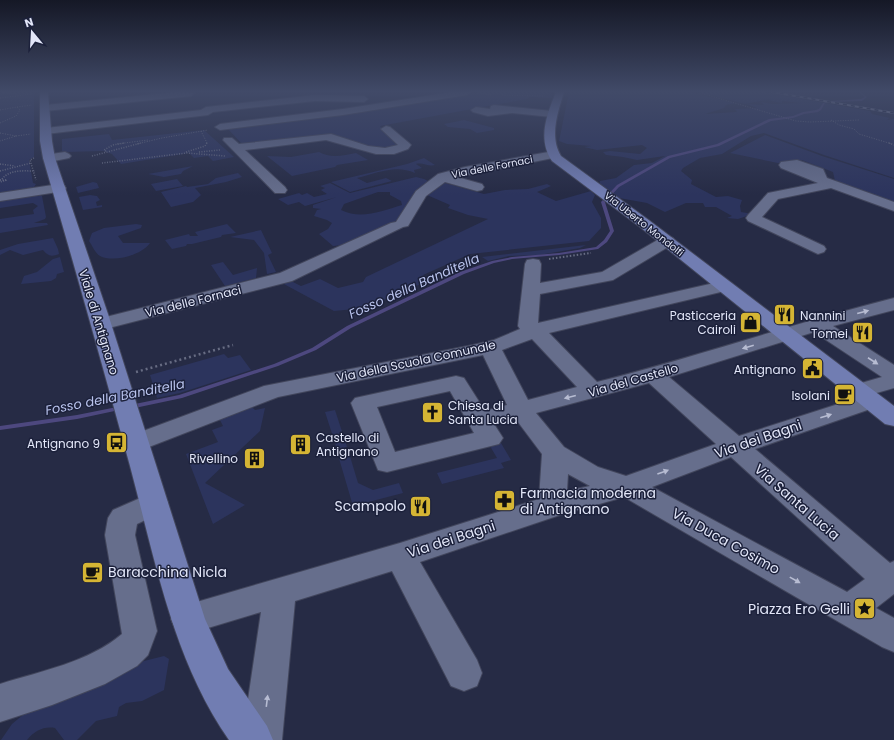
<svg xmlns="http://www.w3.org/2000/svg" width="894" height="740" font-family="Poppins,sans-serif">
<rect width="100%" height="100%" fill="#262b45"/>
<g fill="#2c345d" fill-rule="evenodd">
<path d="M0,92H34V157L29,160L33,183L36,184L34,187L35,191L42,196L46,217L45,219L34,223H47L48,225L0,233V219L34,214L33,210L38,206L33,203L0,208Z"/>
<path d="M483,92H549L552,95V98L530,97L527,99L380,126L396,143L398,146L393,148L376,149L337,137L243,145L228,129L355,113Z"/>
<path d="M569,92H689L735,103L726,105L724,108L705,114L737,112L735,109L757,108L747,104L764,105L761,102L772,104L801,103L782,101V103L768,100L771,99L745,104L698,92H763L870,111L872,114L890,118L887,120L894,119V178L824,155L764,133L751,136L722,154L700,158L683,168L681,171L692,180L691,184L716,197L728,196L742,200L740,206L741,212L753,214L738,219L727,218L732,216L716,207H705L703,203H686L665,212L647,203L619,198L599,185L600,181L616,178L634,165L652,163L665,156L637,160L623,157L606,155L603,152L610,151L640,154L647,148L642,145L597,150L584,147L591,146L567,144L559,141Z"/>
<path d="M464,120L494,128V130L477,133L470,129L448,127L444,124Z"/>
<path d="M204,130L234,157L213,161L208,156L194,158L189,153L121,164L112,154L103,151L64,152L62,151V139L109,134L112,140Z"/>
<path d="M765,135L822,156L894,179V202L835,181L833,172L802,160L778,163L730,153Z"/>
<path d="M319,152C331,159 344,155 356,153L368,160L337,165L335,167L292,176L267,156L291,157Z"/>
<path d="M424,158L435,165C428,167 423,162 416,164L422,168L414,170L415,173C396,164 377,173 357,178L367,183L386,178L392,181L350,192L331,182L407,164Z"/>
<path d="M193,166L183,171L181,174L164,177L148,174Z"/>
<path d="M238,173L242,177L226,182L195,188L201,195L193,202L171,207L161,192L186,186L187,187L208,184L216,178Z"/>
<path d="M416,177L424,179L432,183C422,194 408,215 397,223C385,233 349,245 333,246L319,234L328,229L332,223L327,220L314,216L317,210L321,209L313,208V205L337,197L305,206L299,202L288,205L278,199L299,193L302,195L307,193L314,197L327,194L321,190L325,188L320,186L330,183L350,193ZM378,192H390V195L401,201L402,205C382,211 361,220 341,210L344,204Z"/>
<path d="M177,179L183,186L156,191L151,184Z"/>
<path d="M93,182L97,183L99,188L78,193L76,187Z"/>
<path d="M445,183L484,194L505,190L528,189L547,184L551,186L537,192L556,201L591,191L595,195L592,202L601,218V228L589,241L470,254L423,275L430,280L365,308L334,311L282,283L289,280L301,286L320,279L338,288L363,282L366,277L488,219L468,215L448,208L450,205L427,195Z"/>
<path d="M90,195L97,196L100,200L96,202L97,206L102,205V207L83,210L79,197Z"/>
<path d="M136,224L142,225L141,228L118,236L123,243H150C142,255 113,263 100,256C95,253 92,245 89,241L92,233L104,228Z"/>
<path d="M227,224L236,233L222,235L221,237L192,244H187L186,246L172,249L165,240L189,234L190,236H198L195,232Z"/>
<path d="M261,230L272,253L268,255L276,272L267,274L264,253L254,240L230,237Z"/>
<path d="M53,238L58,249L59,254C51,257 48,256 43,250L23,255L10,250L0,255V250L18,244Z"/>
<path d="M586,245L580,248L539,255L509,256L488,261L482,257Z"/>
<path d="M60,257L64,272L57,274L56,278L51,281L21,284L24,276L37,272L53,259Z"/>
<path d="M223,262L233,275L257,268L256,278L225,286L211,265Z"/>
<path d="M224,354L228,358L240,355L251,370L180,393L157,398L150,375Z"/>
<path d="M252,407L255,410L265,408L260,431L205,483L245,505L213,524L186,454L218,442L212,430L223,426L219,418Z"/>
<path d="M335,410L347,447L337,449L325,412Z"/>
<path d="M498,438L511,460L501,463L504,468L442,484L437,473L497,458L487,441Z"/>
<path d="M349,453L358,483L373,490L399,483L403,493L353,506L338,455Z"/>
<path d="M164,656L169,659L164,690L142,701L126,703L119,707L117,716L96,721L77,740H64L55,728C44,726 34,731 27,740H1L12,724L35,705L140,662Z"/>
</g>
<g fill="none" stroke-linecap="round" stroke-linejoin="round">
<g fill="#4d487f" fill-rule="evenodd">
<path d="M858,92H860L867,97L862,101L831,102L830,101L861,99L865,97Z"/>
<path d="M828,101L829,102L825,103L821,110L818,112L804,114L793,118L771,121L719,146L670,158L619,187L605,202L614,231L607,242L598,249L559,255L512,259L494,263L464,274L351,328L316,350L278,366L182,398L130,409L127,407L130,405L179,395L274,364L312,348L347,326L460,272L492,261L512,257L559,253L596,247L604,240L610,231L601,202L617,185L668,156L717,144L769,119L793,116L803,112L816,110L819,109L823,103Z"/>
<path d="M122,406L125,408L124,409L77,419L0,430V426L77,415Z"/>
</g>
<defs>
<g id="minor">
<path d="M177,92L195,93L191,96L45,111L40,108L45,105Z"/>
<path d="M452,92H471L467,95L343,115L220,130L215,127L220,124L343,109Z"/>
<path d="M315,95L364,96L368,99L364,102L315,101L213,112L208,115L46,134L41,131L46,128L201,110L206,107Z"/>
<path d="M494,105L552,111L557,114L552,117L512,113L488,116L473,112L471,110L476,107L490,109L491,106Z"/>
<path d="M386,126L390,127L409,143L411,145L408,149L394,154H376L326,140L245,150L285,187L287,190L285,193H275L223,140L224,138H232L239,144L331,134L368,146L385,148L398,145L381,129Z"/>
<path d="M554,151L558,153L560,155L558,157L457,177L482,184L484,187L482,190L477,191L445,182L426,196L408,226L403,227L292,281L101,330L94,328L91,324L94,320L280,273L391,223L396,222L416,191L438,174L465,167Z"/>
<path d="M65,152L69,154L71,156L69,158L49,162L45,161L43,158L45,155Z"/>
<path d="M797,160L823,169L827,178L894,202V211L831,188L778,199L762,217L824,246L826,249L824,252L818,254L748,221L746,218L748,215L768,193L818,183L781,168L779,165L781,162Z"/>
<path d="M59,184L64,185L66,188L64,191L0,201V193Z"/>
<path d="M667,236L673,238L675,241L673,244L613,280L540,294L538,323L723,281L729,282L732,286L729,290L549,333L597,382C697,357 794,323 894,298V310L833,326L894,365V388L873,394L879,396L883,401L879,406L755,449L890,563L894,561V594L876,608L894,618V652L882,647L624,497L557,516L420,562L477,660L482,673L477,686L464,691L451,686L392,571L295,601L282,740H242L261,612L188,634L176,630L171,619L176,608L400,543L539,499L542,454L515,418L494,424L503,438L499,444L387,472L378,470L351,403L355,398L456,376L464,378L485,411L507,405L483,355L278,397L136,452L127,449L123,443L127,437L264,386L473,345L494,340L520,329L518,326L525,264L527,260L533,259L539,260L541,264L540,283L602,272L661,238ZM814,332L882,377L851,386L847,391L851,396L857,398L739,436L669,377ZM532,339L577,387L528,400L502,350ZM649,383L716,444L626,476L598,467L564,447L536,413ZM450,391L474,433L395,452L377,407ZM731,457L865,579L847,592L652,487ZM568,474L590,486L567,491Z"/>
<path d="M154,492L164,495L168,503L164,511L137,524L135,535L157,631L148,655L137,666L105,684L52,705L0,722V684C41,671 89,662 122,634L105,535L108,518L113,510Z"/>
</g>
<g id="major">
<path d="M40,92H48L52,141L55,158L108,314L205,619L228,669L267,726L273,740H229C173,660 155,559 130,466C102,363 73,261 43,158L40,141Z"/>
<path d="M556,92H564C558,112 549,136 561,156L650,221L894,406V426L885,424L640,227L552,161C537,139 547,114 556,92Z"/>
</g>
</defs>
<use href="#minor" stroke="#42465c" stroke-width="2"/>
<use href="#major" stroke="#42465c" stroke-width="2"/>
<g stroke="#676c83" stroke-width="1" stroke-dasharray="1 1.5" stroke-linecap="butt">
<path d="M1,92L18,94"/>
<path d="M697,92L796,121L810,122L859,120"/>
<path d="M478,93L491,95"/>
<path d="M502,95L545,96"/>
<path d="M0,98L31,94"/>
<path d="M17,107L32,105"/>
<path d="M0,110L17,107L20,110L16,116L0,123"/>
<path d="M831,120L839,125L854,129L859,134L892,144"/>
<path d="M201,131L207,143L206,144"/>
<path d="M0,133L16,136L0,141"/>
<path d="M16,136L31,134"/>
<path d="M117,144L148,140"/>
<path d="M137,144L162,138L208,130"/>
</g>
<g stroke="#676c83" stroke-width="1.5" stroke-dasharray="1 1.5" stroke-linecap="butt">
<path d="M889,143L894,145"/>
<path d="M106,151L104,150L113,145L124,143"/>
<path d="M186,152L205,146L207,143"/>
<path d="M199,152L220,150"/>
<path d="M92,156L141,143"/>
<path d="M34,158L30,160L36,180"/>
<path d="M102,163L187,153L225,156"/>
<path d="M0,164L15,166"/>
<path d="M0,171L31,163"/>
<path d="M2,179C10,169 24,171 35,171"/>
<path d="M0,180H7L0,182"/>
</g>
<path stroke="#676c83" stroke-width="2" stroke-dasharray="1.5 2" stroke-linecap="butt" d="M549,259L591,253"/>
<path stroke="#676c83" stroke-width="2.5" stroke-dasharray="2 3" stroke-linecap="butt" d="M136,372L233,345"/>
<use href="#minor" fill="#666e8c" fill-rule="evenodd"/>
<use href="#major" fill="#717db2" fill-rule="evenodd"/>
<defs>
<path id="rail" d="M772,92L894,113"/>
</defs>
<use href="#rail" stroke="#8e92a8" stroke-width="2"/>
<use href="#rail" stroke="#1c213b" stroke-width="1.5" stroke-dasharray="4" stroke-linecap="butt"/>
</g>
<defs><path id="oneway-solid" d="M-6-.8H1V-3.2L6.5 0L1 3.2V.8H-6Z"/></defs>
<g fill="#b7bcd2">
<use href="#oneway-solid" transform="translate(863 312) rotate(-15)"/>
<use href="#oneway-solid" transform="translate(748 347) rotate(164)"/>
<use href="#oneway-solid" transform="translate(873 361) rotate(33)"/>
<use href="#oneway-solid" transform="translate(570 397) rotate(166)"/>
<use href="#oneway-solid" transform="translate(826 416) rotate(-18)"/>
<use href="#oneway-solid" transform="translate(663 472) rotate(-20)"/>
<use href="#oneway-solid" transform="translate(795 580) rotate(29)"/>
<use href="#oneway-solid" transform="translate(267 701) rotate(-83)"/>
</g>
<linearGradient id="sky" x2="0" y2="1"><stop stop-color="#151826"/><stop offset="0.47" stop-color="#414a68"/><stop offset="1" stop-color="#414a68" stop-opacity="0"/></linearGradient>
<rect width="894" height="195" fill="url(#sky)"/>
<defs>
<symbol id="restaurant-square" viewBox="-11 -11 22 22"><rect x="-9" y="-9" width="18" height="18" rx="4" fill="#d5b534" stroke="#1c213b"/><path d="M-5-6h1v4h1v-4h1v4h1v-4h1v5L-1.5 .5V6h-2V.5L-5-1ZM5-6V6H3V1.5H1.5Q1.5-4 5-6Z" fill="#111"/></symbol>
<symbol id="shop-square" viewBox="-11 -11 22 22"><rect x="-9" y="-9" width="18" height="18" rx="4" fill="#d5b534" stroke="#1c213b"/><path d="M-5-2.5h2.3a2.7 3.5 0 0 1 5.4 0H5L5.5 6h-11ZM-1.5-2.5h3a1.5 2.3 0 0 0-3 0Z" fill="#111"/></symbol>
<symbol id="civic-square" viewBox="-11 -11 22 22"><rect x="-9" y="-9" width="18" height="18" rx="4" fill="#d5b534" stroke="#1c213b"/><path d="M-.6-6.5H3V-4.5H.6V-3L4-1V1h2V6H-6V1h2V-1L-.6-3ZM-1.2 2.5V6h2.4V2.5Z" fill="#111"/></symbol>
<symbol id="cafe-square" viewBox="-11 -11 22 22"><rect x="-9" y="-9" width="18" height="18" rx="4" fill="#d5b534" stroke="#1c213b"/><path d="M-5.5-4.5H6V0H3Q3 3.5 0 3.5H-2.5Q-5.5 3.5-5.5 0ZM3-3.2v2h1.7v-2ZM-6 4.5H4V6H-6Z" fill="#111"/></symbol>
<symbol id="church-square" viewBox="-11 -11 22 22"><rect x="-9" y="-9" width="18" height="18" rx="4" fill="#d5b534" stroke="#1c213b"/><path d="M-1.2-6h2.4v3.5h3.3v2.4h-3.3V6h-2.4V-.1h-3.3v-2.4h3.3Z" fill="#111"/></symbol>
<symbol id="bus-square" viewBox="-11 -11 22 22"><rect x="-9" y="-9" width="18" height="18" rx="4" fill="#d5b534" stroke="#1c213b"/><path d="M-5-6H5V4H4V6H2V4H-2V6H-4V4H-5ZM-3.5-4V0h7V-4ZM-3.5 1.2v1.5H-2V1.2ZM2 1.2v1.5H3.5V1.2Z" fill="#111"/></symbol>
<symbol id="building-square" viewBox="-11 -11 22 22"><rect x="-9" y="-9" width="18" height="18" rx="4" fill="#d5b534" stroke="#1c213b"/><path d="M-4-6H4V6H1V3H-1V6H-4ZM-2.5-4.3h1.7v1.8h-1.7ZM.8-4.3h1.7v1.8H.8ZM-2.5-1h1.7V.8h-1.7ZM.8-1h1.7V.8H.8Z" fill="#111"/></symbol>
<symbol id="pharmacy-square" viewBox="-11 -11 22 22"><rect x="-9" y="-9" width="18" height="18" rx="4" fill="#d5b534" stroke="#1c213b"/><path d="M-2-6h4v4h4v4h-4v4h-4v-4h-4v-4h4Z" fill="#111"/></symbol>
<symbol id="sight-square" viewBox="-11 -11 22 22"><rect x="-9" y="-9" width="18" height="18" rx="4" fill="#d5b534" stroke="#1c213b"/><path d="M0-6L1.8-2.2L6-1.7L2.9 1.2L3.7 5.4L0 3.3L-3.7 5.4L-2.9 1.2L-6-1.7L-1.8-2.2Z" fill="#111"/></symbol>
</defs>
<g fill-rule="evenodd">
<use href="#restaurant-square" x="772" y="302" width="25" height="25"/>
<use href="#shop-square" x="738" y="310" width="25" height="25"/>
<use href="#restaurant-square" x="850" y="320" width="25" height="25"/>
<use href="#civic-square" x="800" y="356" width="25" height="25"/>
<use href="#cafe-square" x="832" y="382" width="25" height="25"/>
<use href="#church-square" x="420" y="400" width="25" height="25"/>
<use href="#bus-square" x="104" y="430" width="25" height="25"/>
<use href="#building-square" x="288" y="432" width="25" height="25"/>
<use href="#building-square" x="242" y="446" width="25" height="25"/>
<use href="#pharmacy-square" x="492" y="488" width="25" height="25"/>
<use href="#restaurant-square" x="408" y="494" width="25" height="25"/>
<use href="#cafe-square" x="80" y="560" width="25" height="25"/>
<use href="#sight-square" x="852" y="596" width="25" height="25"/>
</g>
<g text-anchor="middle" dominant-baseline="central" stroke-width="3" stroke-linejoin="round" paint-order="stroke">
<g font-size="10" fill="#e2e6f8" stroke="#1c213b">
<text transform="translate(492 167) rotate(-11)">Via delle Fornaci</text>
<text transform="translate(644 224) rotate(38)">Via Uberto Mondolfi</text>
</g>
<g font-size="12" fill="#e2e6f8" stroke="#1c213b">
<text transform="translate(193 301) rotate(-14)">Via delle Fornaci</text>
<text transform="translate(99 322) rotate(73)">Viale di Antignano</text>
<text transform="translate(416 361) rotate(-12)">Via della Scuola Comunale</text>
<text transform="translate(633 380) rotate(-16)">Via del Castello</text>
</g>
<g font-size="12" fill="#e2e6f8" stroke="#1c213b" text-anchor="end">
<text x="736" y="315">Pasticceria<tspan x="736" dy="14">Cairoli</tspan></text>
<text x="800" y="315" text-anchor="start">Nannini</text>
<text x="848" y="333">Tomei</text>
<text x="796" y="369">Antignano</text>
<text x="830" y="395">Isolani</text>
<text x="448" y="405" text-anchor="start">Chiesa di<tspan x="448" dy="14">Santa Lucia</tspan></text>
<text x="316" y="437" text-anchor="start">Castello di<tspan x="316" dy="14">Antignano</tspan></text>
<text x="100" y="443">Antignano 9</text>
<text x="238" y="458">Rivellino</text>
</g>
<g font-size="13" font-style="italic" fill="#b9c3ed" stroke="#1c213b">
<text transform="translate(414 286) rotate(-24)">Fosso della Banditella</text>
<text transform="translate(115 397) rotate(-11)">Fosso della Banditella</text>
</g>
<g font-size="14" fill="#e2e6f8" stroke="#1c213b">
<text transform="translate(758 439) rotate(-19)">Via dei Bagni</text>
<text transform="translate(797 502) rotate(41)">Via Santa Lucia</text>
<text transform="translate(451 539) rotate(-18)">Via dei Bagni</text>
<text transform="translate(726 541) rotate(29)">Via Duca Cosimo</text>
</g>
<g font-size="14" fill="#e2e6f8" stroke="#1c213b" text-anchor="start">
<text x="520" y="493">Farmacia moderna<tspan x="520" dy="16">di Antignano</tspan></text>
<text x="406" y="506" text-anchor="end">Scampolo</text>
<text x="108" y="572">Baracchina Nicla</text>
<text x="850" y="609" text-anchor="end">Piazza Ero Gelli</text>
</g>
</g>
<g transform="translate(32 32) rotate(342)" stroke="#1c213b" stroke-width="3" paint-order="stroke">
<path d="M0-3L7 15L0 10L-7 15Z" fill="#e2e6f8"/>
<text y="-6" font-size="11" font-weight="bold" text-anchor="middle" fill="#e2e6f8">N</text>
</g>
</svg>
